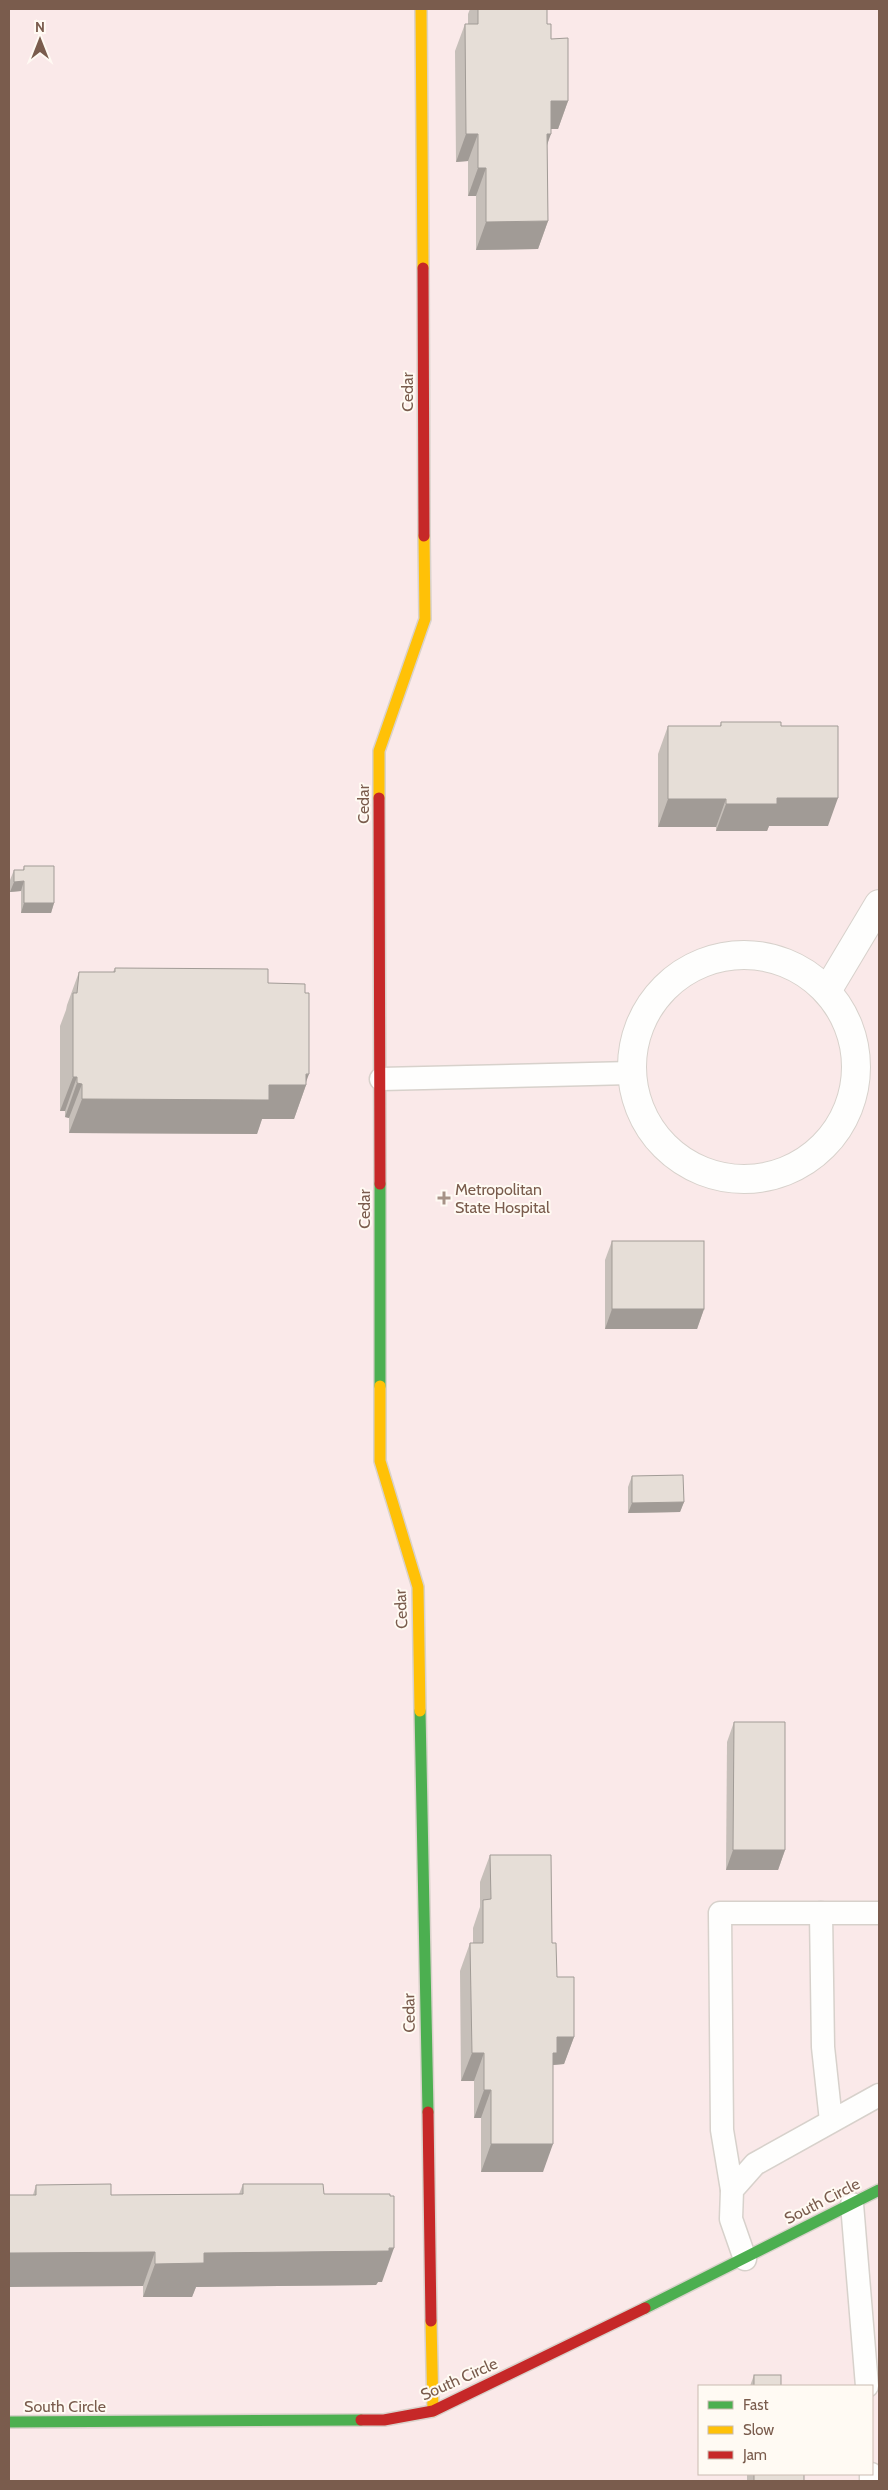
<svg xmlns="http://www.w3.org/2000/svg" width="888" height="2490" font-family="Cabin,sans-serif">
<rect width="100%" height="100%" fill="#f9f5f0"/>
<path fill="#fae9e9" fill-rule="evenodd" d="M9,9H879V2481H9ZM699,2386H872V2474H699Z"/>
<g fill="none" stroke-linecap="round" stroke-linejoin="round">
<defs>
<g id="lane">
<path d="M381,1079L631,1073"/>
<path d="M821,1913L823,2047L831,2121"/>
<path d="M732,2190L722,2130L720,1913H879"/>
<path d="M852,2204L867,2386"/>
<path d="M745,2259L731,2219L732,2190L755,2164L879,2095"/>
<path d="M871,2481V2474"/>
</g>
<g id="street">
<circle cx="744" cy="1067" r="112"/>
<path d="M827,991L879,904"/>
</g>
<g id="fast">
<path d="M380,1184V1386"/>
<path d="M420,1711L428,2112"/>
<path d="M645,2308L879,2190"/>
<path d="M9,2422L361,2420"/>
</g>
<g id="slow">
<path d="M421,9L423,268"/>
<path d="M379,798V751L425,619L424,536"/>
<path d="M380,1386V1461L418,1587L420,1711"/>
<path d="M431,2321L433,2411"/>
</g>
<g id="jam">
<path d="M423,268L424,536"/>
<path d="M379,798L380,1184"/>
<path d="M428,2112L431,2321"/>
<path d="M361,2420H384L433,2411L645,2308"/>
</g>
</defs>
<use href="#lane" stroke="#d7d1cb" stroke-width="25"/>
<use href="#street" stroke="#d7d1cb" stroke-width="30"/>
<use href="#fast" stroke="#d9d2cb" stroke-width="14"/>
<use href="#slow" stroke="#d9d2cb" stroke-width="14"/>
<use href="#jam" stroke="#d9d2cb" stroke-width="14"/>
<use href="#lane" stroke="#fefefd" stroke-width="22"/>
<use href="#street" stroke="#fefefd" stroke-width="28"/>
<use href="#fast" stroke="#4caf50" stroke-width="11"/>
<use href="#slow" stroke="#ffc107" stroke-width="11"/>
<use href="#jam" stroke="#c62828" stroke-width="11"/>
</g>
<g fill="#c6bfb9">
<path d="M470,9H547V24L568,101L558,129H551L547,146L548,221L538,249L476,250V196H468V161L456,162L455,51L465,24H468V14Z"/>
<path d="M721,722L781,726L828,826H769L767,831H716V827H658V754L668,726H720Z"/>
<path d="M24,866L54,903L51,913H21V891L10,892V880L14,870H23Z"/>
<path d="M115,968L268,983L306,1082V1085L294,1119H262L257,1134L69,1133V1118L65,1117V1111H60V1026L66,1010L67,1005L79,972H113Z"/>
<path d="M612,1241L704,1309L697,1329H605V1260Z"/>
<path d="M632,1476L684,1502L680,1512L628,1513V1487Z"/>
<path d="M734,1722L785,1850L778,1870H726L727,1742Z"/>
<path d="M490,1855L552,1943L557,1977L574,2037L564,2064L553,2065L543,2172H481V2118H474V2081H461L460,1971L470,1943H473V1928L480,1907V1882Z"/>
<path d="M243,2184L324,2194L382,2282H378L376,2285L196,2287L192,2297H143V2286L33,2195L36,2185L111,2195L239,2194Z"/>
<path d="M754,2375L781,2386H750Z"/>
<rect x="747" y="2474" width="57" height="7"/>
</g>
<g fill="#a19b96">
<path d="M551,101H568L558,129H541Z"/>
<path d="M466,134H478L468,161L456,162Z"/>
<path d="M547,134H551L541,161Z"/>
<path d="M478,168H486L476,196H468Z"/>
<path d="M548,221L538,249L476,250L486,222Z"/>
<path d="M777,798H838L828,826H769L767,831H716L726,804Z"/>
<path d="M668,799H726L716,827H658Z"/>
<path d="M24,881L21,891L10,892L14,882Z"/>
<path d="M24,903H54L51,913H21Z"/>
<path d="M309,1074L305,1085H306L294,1119H262L257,1134L69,1133L82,1099Z"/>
<path d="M73,1077H77L65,1111H60Z"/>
<path d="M77,1083L82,1084L69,1118L65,1117Z"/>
<path d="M612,1309H704L697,1329H605Z"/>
<path d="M684,1502L680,1512L628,1513L632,1503Z"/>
<path d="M733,1850H785L778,1870H726Z"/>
<path d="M557,2037H574L564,2064L553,2065L542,2081Z"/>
<path d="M472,2053H484L474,2081H461Z"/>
<path d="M484,2090H491L481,2118H474Z"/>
<path d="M491,2144H553L543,2172H481Z"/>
<path d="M394,2248L382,2282H378L376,2285L196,2287L192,2297H143L155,2264L204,2253Z"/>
<path d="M155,2252L143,2286L9,2287V2253Z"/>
</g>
<g fill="#e6ded7" stroke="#a19b96">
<path d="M478,9H547V24H551V39L568,38V101H551V134H547L548,221L486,222V168H478V134H466L465,24H478Z"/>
<path d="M721,722H781V726H838V798H777V804H726V799H668V726H721Z"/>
<path d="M24,866H54V903H24V881L14,882V870H24Z"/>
<path d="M115,968L268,969V983L305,984V993H309V1074H306V1085H269V1100L82,1099V1084L77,1083V1077H73V993H77L79,972H115Z"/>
<rect x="612" y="1241" width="92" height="68"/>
<path d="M683,1475L684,1502L632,1503V1476Z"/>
<path d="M734,1722H785V1850H733Z"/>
<path d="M490,1855H551L552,1943H556L557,1977H574V2037H557V2053H553V2144H491V2090H484V2053H472L470,1943H483V1900L491,1899Z"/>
<path d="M111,2184V2195L243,2194V2184H323L324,2194H390V2196H394V2248H389V2251L204,2253V2263L155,2264V2252L9,2253V2195H36V2185Z"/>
<rect x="754" y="2375" width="27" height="11"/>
<rect x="754" y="2474" width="50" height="7"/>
</g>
<path fill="#a69286" stroke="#fffaf3" stroke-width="2" d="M441.5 1190.5h5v5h5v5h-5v5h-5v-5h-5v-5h5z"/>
<g text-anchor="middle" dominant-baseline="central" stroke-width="4" stroke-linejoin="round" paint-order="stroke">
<g font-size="16" fill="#7a5c4d" stroke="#fffaf3">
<text transform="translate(407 392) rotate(-90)">Cedar</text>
<text transform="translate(363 804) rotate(-90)">Cedar</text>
<text transform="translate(364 1209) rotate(-90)">Cedar</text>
<text transform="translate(401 1609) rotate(-93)">Cedar</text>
<text transform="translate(409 2013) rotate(-91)">Cedar</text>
<text transform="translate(822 2201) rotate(-27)">South Circle</text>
<text transform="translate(459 2379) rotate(-24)">South Circle</text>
<text x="65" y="2406">South Circle</text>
</g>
<g font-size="16" fill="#7a5c4d" stroke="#fffaf3" text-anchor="start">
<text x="455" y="1189">Metropolitan<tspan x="455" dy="18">State Hospital</tspan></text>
</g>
</g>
<rect width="888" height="2490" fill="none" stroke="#7a5c4d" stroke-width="20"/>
<rect x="698" y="2385" width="175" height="90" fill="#fffaf3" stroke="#cabbb1"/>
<rect x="708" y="2401" width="25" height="8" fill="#4caf50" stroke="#cabbb1"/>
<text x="743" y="2410" font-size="15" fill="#7a5c4d">Fast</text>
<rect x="708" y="2426" width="25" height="8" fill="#ffc107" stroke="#cabbb1"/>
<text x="743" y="2435" font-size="15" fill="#7a5c4d">Slow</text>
<rect x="708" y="2451" width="25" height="8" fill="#c62828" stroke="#cabbb1"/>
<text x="743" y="2460" font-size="15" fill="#7a5c4d">Jam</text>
<g transform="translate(40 40)" stroke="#fffaf3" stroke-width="4" paint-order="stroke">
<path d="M0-4L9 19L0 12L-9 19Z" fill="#7a5c4d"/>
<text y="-8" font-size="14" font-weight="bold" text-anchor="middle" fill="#7a5c4d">N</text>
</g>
</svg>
